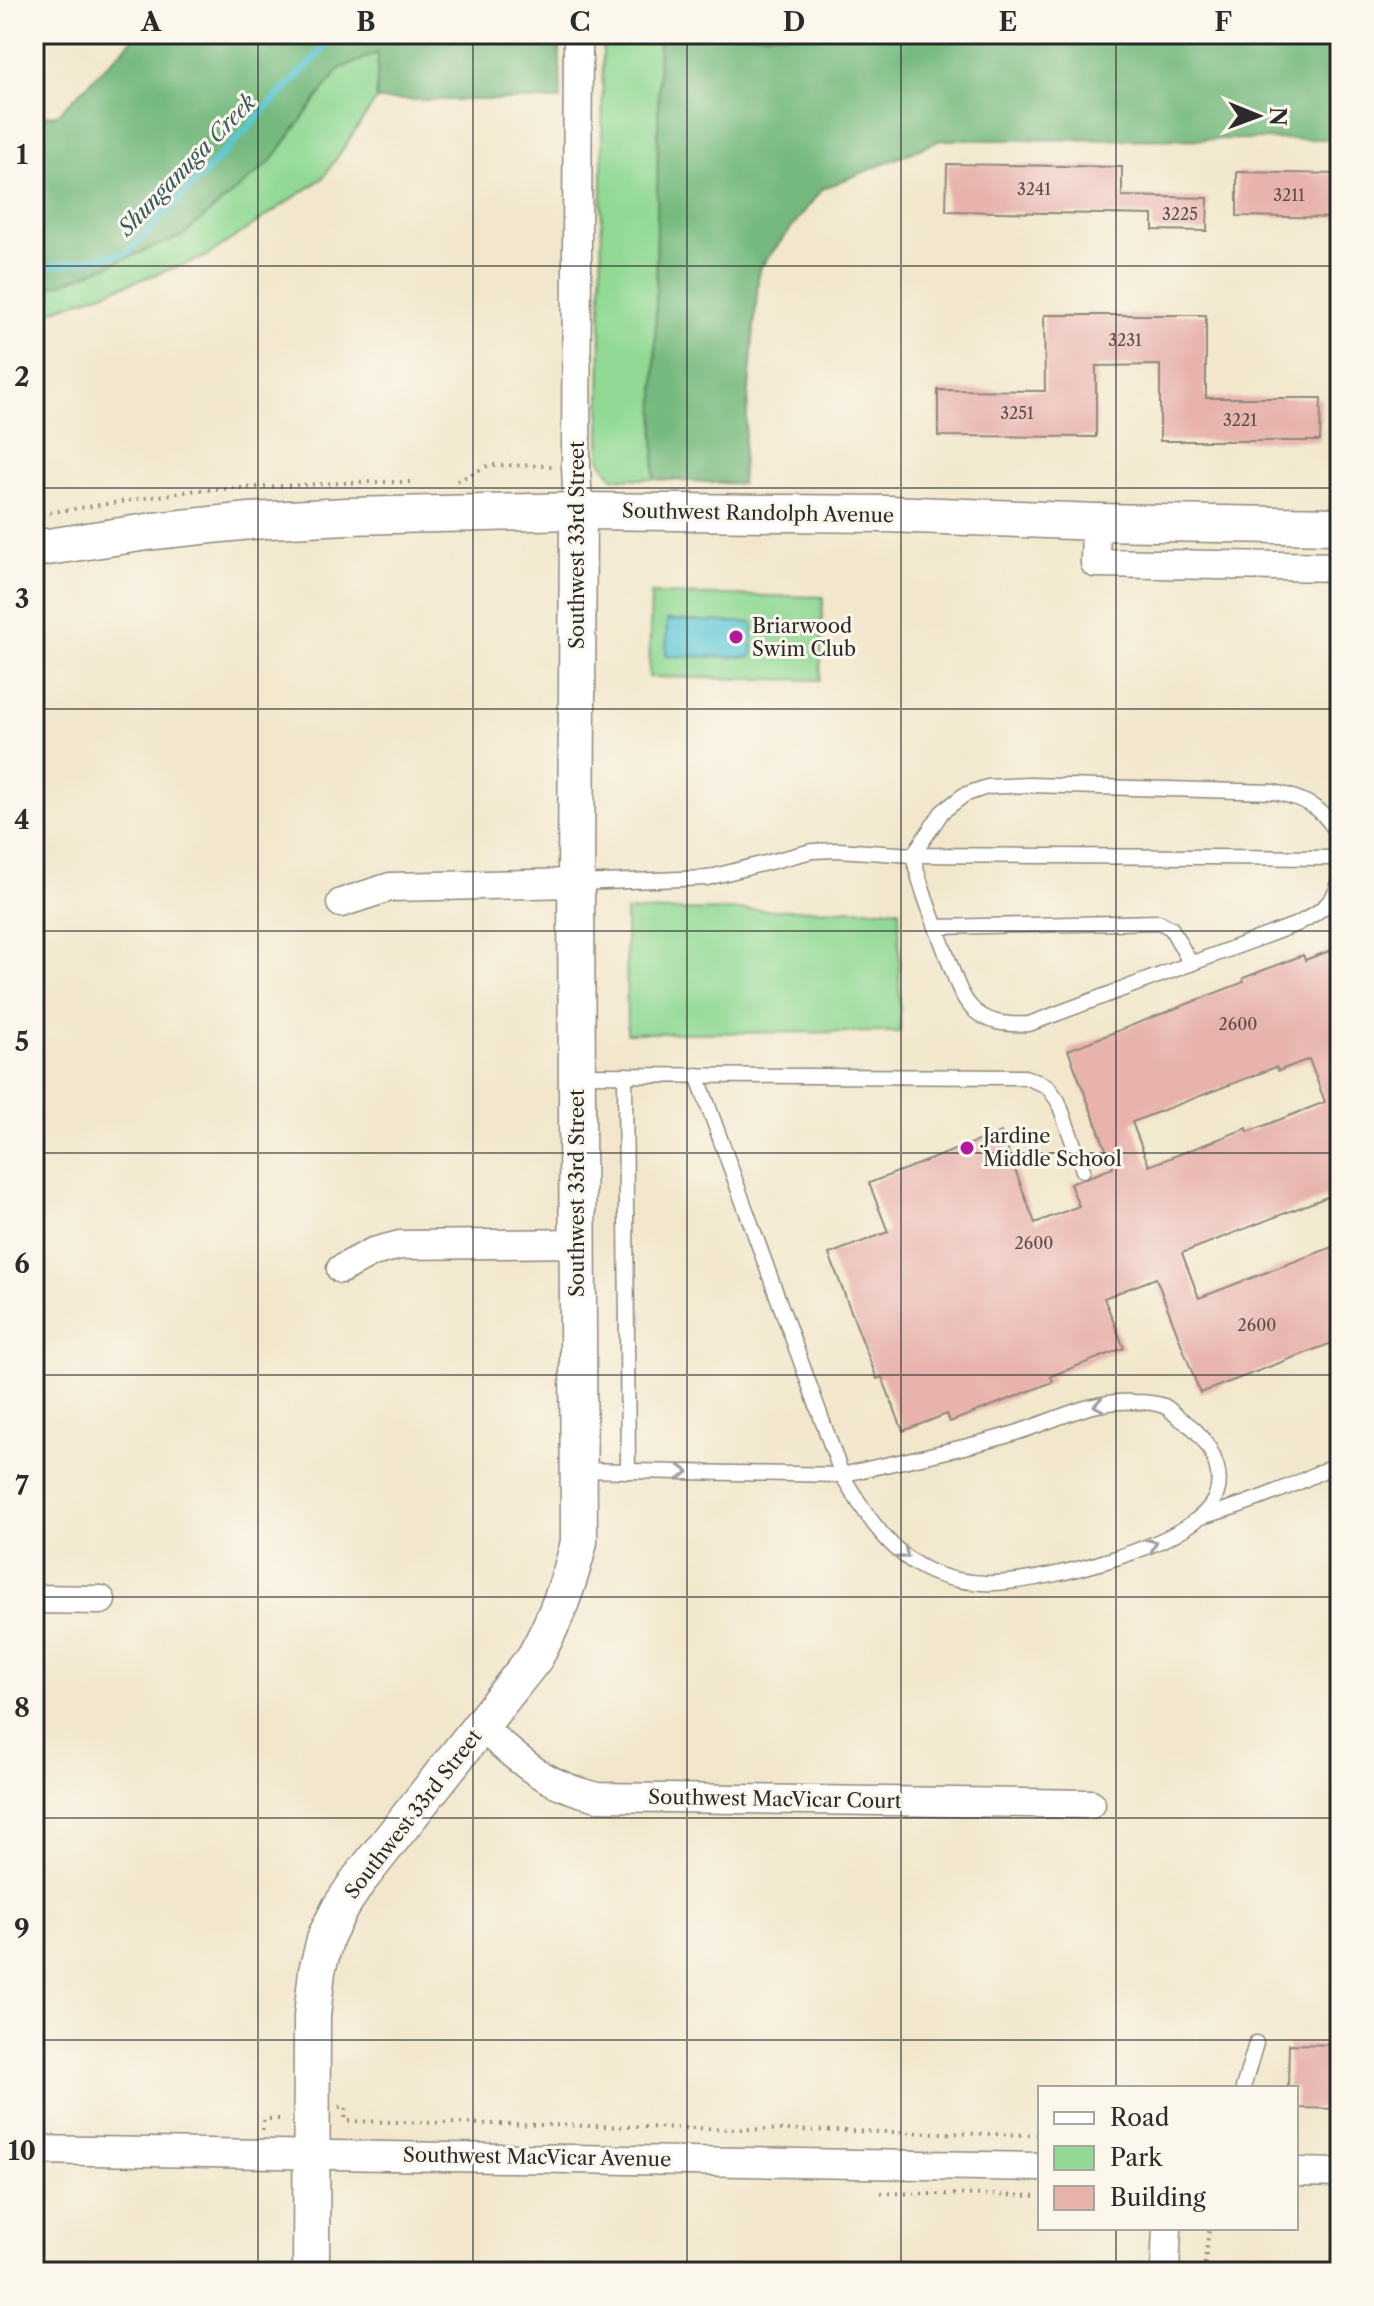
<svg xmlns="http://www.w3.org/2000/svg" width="1374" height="2306" font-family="'Libre Caslon Text',serif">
<rect width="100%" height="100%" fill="#fbf7ec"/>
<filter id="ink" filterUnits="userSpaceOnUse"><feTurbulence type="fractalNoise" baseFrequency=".0125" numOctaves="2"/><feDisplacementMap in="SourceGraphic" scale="16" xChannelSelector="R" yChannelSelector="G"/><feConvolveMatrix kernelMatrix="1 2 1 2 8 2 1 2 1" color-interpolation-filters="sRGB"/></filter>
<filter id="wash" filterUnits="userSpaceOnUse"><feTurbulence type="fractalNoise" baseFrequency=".006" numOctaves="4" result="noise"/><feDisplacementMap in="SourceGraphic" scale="32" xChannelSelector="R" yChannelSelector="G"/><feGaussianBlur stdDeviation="1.8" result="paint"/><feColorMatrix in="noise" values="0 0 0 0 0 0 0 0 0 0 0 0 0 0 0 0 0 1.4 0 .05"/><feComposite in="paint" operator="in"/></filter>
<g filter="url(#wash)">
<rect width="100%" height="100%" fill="#f2e7cc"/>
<g fill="#91d994" stroke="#5e8260" stroke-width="2">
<path d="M603,34H659L654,479L613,478L600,459Z"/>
<path d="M379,52L376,100L323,178L205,257L34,317V291L61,284L182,236L271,161L339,69Z"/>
<path d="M651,594L823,597L820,680L649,677Z"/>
<path d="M899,909L900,1032L627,1033L626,911Z"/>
</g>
<g fill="#74b97e" stroke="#507254" stroke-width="2">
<path d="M138,34H559L561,100H376L378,53L339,69L271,161L182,236L61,284L34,291V118L58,114Z"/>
<path d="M659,34H1340V139L941,140L822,189L759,269L741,484L654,479Z"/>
</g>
<path fill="#5cc7d7" stroke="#447981" stroke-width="2" d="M667,620L753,623L752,657L666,656Z"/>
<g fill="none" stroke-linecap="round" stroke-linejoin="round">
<path stroke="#5cc7d7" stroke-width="7" d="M34,269L127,253L338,34"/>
</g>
<g id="blocks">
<g fill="#e8b3ad" fill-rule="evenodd">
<path d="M947,164L1122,167V196L1208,198L1207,231L1153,230V215L946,211Z"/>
<path d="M1237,172L1340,174V218L1237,216Z"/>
<path d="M1044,315H1206V398H1321L1320,441H1160V365L1096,366V437L938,436V390L1045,391Z"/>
<path d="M1340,947V1192L1182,1253L1199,1298L1340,1244V1340L1200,1393L1156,1278L1104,1298L1124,1348L1051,1376L1053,1382L950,1422L947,1414L903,1431L882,1377L877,1379L829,1254L888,1232L869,1183L1001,1132L1035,1223L1079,1206L1070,1184L1113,1168L1068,1050L1244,982L1243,978L1303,955L1305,960ZM1309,1059L1325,1102L1248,1132L1247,1128L1149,1166L1132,1122L1276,1067L1278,1071Z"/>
<path d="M1289,2044L1340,2045V2109L1296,2108V2088H1288Z"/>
</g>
</g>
</g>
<g filter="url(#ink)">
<use href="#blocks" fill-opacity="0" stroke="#8e897c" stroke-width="2"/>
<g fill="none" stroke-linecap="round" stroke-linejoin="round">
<defs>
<g id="service">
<path d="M1326,818L1340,810"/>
<path d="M1340,852C1336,813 1308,799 1274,792L1029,785L987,787L964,795L942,812L913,855C921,890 934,922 947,956C953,972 959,994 971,1007C986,1024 1008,1025 1029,1024L1297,924C1318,913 1337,902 1340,877"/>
<path d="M577,883L707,878L812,851L838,850L913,855L1340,858"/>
<path d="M936,927L1159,922L1171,928L1191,964"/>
<path d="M577,1075L1025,1077L1047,1086L1058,1101L1083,1170"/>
<path d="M625,1075L628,1471"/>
<path d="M580,1470L842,1475C863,1510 887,1550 925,1569C944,1579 973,1584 995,1583C1045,1581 1193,1547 1215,1498C1225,1477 1213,1449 1197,1432C1192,1426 1184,1422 1178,1417C1174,1414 1169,1408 1164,1406C1156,1403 1143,1402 1134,1402C1090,1399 1053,1422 1012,1434C957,1451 898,1461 842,1475L697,1075"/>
<path d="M1201,1517C1252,1503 1293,1487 1340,1462"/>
<path d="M1243,2088L1256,2043"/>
</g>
<g id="minor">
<path d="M578,511L576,466L578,34"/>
<path d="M1096,522L1095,563L1340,567"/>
<path d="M341,903L390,887L576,883"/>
<path d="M341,1269L373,1252L400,1245L577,1243"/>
<path d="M34,1599L101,1600"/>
<path d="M481,1727C523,1763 542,1784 598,1797L1091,1804"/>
<path d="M34,2150L1040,2167"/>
<path d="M1296,2172L1340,2173"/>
<path d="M1165,2272L1167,2228"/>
</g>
<g id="tertiary">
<path d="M34,549L154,531L250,521L347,516L578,511L888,514L1096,522L1340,526"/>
<path d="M311,2272L312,2016L317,1971L326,1936L340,1908L358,1881L535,1657C556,1619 569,1585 579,1542L576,883L578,511"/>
</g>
</defs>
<use href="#service" stroke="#8e897c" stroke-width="17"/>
<use href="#minor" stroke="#8e897c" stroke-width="31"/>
<use href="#tertiary" stroke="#8e897c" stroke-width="39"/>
<g stroke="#8e897c" stroke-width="4" stroke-dasharray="2 6" stroke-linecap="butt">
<path d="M457,481L490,465L552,466"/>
<path d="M34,515L198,490L362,482H416"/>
<path d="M339,2107H346L345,2121L1040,2135"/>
<path d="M263,2130L264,2119H280L281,2116"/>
<path d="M881,2193L1040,2196"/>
<path d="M1204,2272L1209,2228"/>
</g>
<use href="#service" stroke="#fff" stroke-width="14"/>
<use href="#minor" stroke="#fff" stroke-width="28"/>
<use href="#tertiary" stroke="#fff" stroke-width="36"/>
</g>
<defs><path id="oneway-chevron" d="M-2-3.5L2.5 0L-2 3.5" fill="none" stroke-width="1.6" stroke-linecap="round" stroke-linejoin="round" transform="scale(2)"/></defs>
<g stroke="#a0a0a0">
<use href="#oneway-chevron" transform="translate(1099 1405) rotate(171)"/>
<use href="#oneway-chevron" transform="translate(683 1472) rotate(1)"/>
<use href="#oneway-chevron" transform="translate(1152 1544) rotate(-25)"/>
<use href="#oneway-chevron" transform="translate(904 1554) rotate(38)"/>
</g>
</g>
<path fill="none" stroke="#2b2b2b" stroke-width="2" stroke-opacity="0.55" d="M258,34V2272M473,34V2272M687,34V2272M901,34V2272M1116,34V2088M34,266H1340M34,488H1340M34,709H1340M34,931H1340M34,1153H1340M34,1375H1340M34,1597H1340M34,1818H1340M34,2040H1340M1116,2228V2272"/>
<g fill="#b5179e" stroke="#fbf7ec" stroke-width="3">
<circle cx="736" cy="637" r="8"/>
<circle cx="967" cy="1148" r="8"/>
</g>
<g text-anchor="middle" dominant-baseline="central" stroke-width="6" stroke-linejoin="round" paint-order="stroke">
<g font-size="16" fill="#5a4d4c">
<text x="1034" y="189">3241</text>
<text x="1289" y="195">3211</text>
<text x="1180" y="214">3225</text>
<text x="1125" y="340">3231</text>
<text x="1017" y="413">3251</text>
<text x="1240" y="420">3221</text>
<text x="1238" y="1024">2600</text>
<text x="1034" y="1243">2600</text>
<text x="1257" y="1325">2600</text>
</g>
<g font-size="20" fill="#2b2b2b" stroke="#fbf7ec">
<text transform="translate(758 513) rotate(1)">Southwest Randolph Avenue</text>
<text transform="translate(577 545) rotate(-90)">Southwest 33rd Street</text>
<text transform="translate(577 1193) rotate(-90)">Southwest 33rd Street</text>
<text transform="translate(775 1799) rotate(1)">Southwest MacVicar Court</text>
<text transform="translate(413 1814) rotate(-52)">Southwest 33rd Street</text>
<text transform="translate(537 2157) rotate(1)">Southwest MacVicar Avenue</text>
</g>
<g font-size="20" fill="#2b2b2b" stroke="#fbf7ec" text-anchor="start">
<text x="752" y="626">Briarwood<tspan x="752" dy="23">Swim Club</tspan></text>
<text x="983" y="1136">Jardine<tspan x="983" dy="23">Middle School</tspan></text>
</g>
<g font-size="22" font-style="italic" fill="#3a5a5f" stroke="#fbf7ec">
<text transform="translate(187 165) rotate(-46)">Shunganuga Creek</text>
</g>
</g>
<rect width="1374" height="2306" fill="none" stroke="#fbf7ec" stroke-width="88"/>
<rect x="1038" y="2086" width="260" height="144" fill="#fbf7ec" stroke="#a8a59f" stroke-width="2"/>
<rect x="1054" y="2112" width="40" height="12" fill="#ffffff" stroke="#a8a59f" stroke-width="2"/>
<text x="1110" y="2126" font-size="24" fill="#2b2b2b">Road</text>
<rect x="1054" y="2146" width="40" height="24" fill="#91d994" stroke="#a8a59f" stroke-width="2"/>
<text x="1110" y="2166" font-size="24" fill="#2b2b2b">Park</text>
<rect x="1054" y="2186" width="40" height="24" fill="#e8b3ad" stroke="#a8a59f" stroke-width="2"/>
<text x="1110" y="2206" font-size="24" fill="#2b2b2b">Building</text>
<g transform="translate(1258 116) rotate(91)" stroke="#fbf7ec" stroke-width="6" paint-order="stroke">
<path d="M0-6L14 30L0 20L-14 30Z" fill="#2b2b2b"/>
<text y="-12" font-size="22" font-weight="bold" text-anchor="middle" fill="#2b2b2b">N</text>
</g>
<rect x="44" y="44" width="1286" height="2218" fill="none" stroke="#2b2b2b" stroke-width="3"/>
<g font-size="26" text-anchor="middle" font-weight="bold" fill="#2b2b2b">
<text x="151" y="31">A</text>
<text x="366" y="31">B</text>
<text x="580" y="31">C</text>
<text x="794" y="31">D</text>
<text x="1008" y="31">E</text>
<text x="1223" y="31">F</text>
<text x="22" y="164">1</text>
<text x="22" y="386">2</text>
<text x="22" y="608">3</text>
<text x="22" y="829">4</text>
<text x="22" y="1051">5</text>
<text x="22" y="1273">6</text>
<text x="22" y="1495">7</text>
<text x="22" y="1717">8</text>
<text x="22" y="1938">9</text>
<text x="22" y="2160">10</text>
</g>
</svg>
